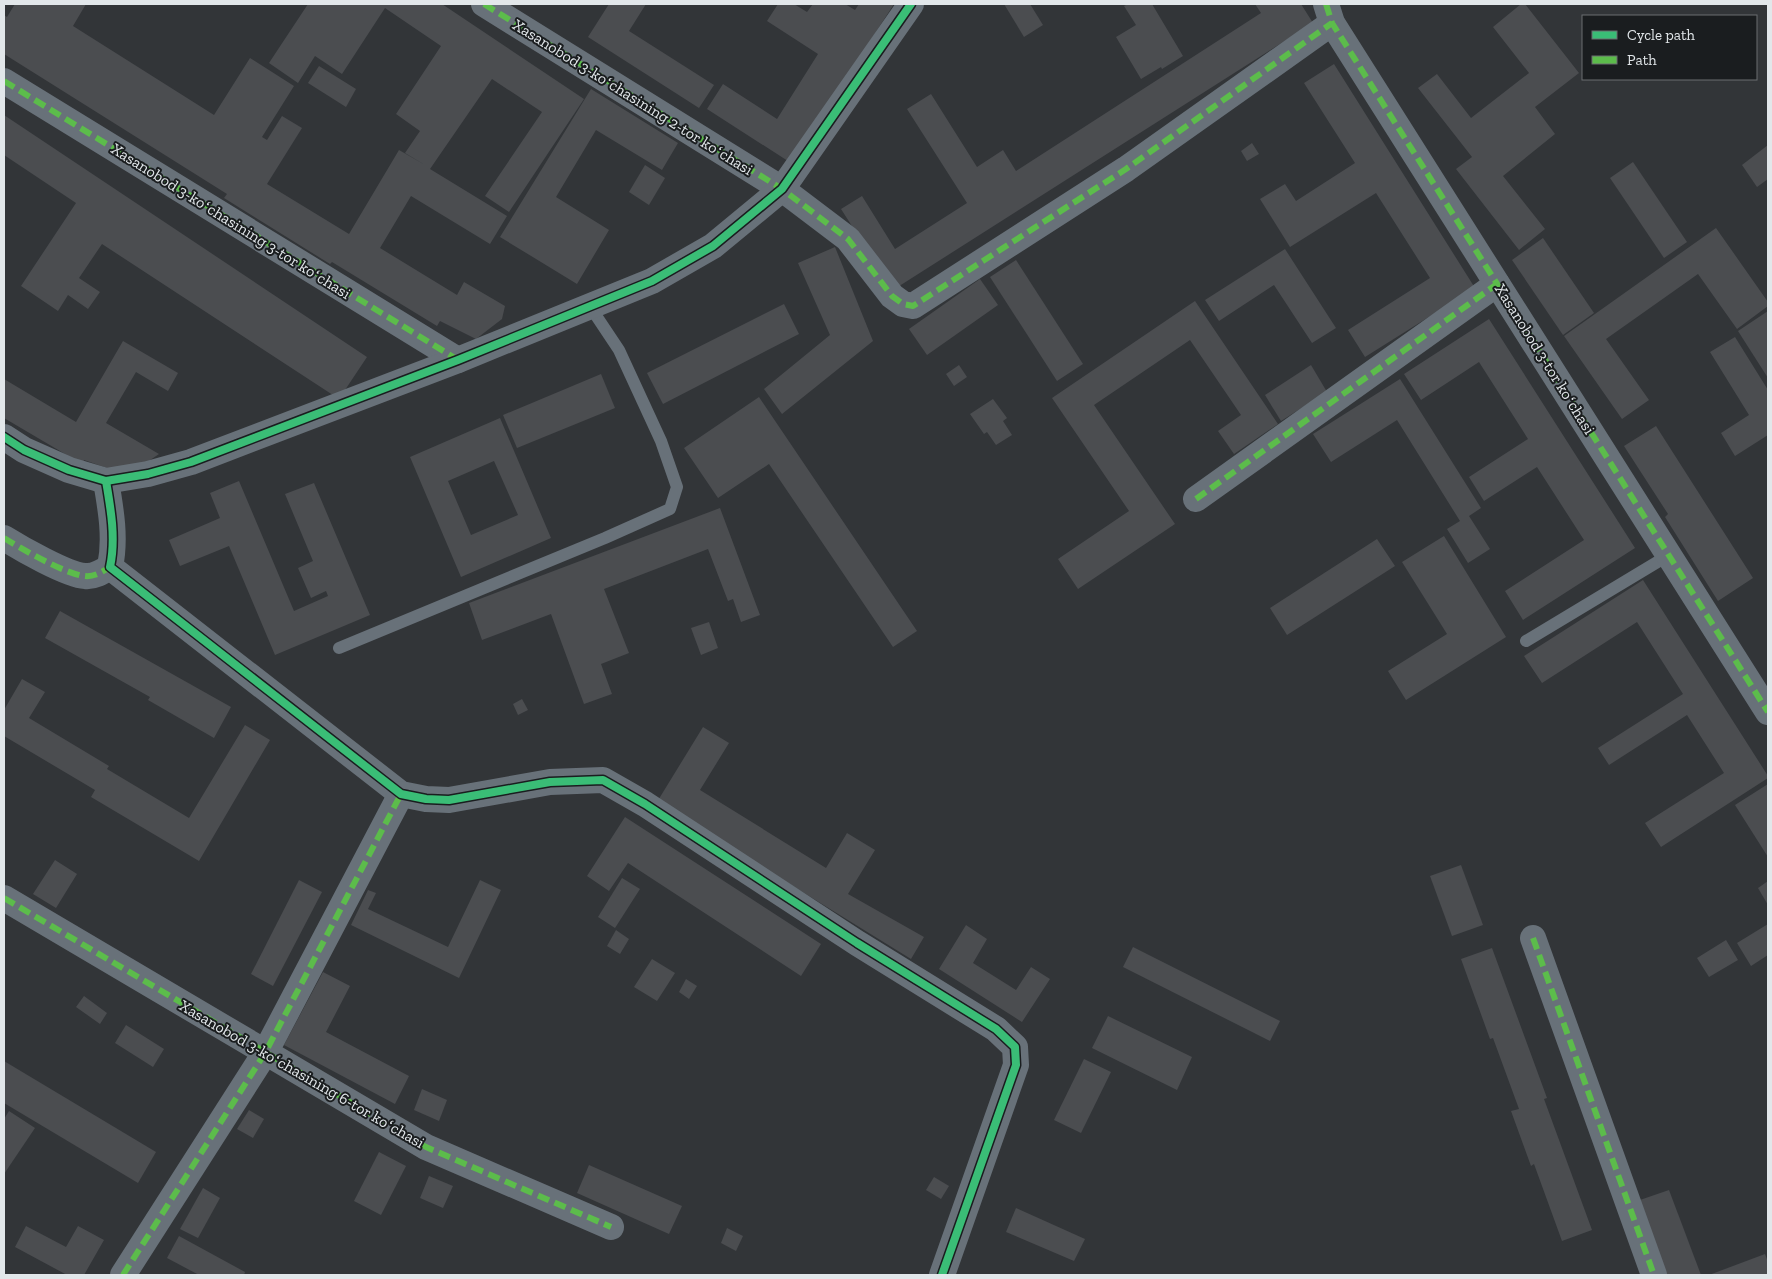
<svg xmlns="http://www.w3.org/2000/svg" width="1772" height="1279" font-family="'Zilla Slab',serif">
<rect width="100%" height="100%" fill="#323538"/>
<g fill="#4b4d50" fill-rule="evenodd">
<path d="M15,4H86L73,26L214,115L250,58L294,86L262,137L267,140L282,116L302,128L267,184L349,234L399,150L425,165L405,153L420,131L396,114L441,46L385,8L342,74L315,56L298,83L269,63L308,4H442L584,99L509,212L485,196L542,112L492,79L430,169L507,216L490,244L411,196L380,248L457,295L464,282L505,306L502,319L476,339L440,321L437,326L332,262L330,264L224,198L227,194L4,54V15L7,17Z"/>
<path d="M609,4H646L629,31L714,85L699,108L588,37Z"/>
<path d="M778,4H794L807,12L813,4H845L855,10L859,4H894L791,163L707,109L723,84L777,119L818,54L767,21Z"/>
<path d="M1004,4H1030L1043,25L1024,37Z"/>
<path d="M1128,4H1152L1183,56L1162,69L1161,67L1141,79L1116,37L1136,25L1124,6Z"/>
<path d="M1255,4H1301L1313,23L893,290L841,209L862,196L895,249L967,203L907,109L931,94L977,167L1003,150L1016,171L1261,13Z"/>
<path d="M1521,4H1525L1579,73L1535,107L1555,134L1503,176L1545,229L1519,250L1456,169L1472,157L1418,88L1437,74L1471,118L1529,73L1493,27Z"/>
<path d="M1334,64L1475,288L1365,357L1348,330L1430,278L1376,193L1290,247L1260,199L1285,184L1296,201L1355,163L1304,83Z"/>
<path d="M319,66L356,89L346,107L308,83Z"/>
<path d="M591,89L678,143L662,170L596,130L556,197L609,230L577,284L500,237Z"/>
<path d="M4,115L367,357L339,399L102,244L79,278L100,292L88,309L68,295L58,311L21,286L76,203L4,155Z"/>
<path d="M1252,143L1259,154L1247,161L1241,151Z"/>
<path d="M1768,145V179L1757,187L1742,165Z"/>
<path d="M1633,162L1687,242L1664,258L1610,178Z"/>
<path d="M645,165L665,178L649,205L629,192Z"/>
<path d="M1716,228L1768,302V306L1737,329L1698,274L1606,339L1649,400L1622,419L1564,336Z"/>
<path d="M1543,238L1594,313L1563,335L1512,260Z"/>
<path d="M835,247L873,341L782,414L764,389L830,335L798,263Z"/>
<path d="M1285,249L1336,328L1312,343L1274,285L1219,321L1205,300Z"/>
<path d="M1016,260L1083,364L1057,381L990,277Z"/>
<path d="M980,279L998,305L927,355L909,329Z"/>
<path d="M1195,301L1278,424L1234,454L1218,431L1241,415L1190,340L1094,405L1175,524L1078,589L1058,559L1129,511L1052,398Z"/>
<path d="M784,304L799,334L663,404L647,373Z"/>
<path d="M1768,311V378L1738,331Z"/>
<path d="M1489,319L1635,548L1523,620L1505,591L1584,540L1537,467L1484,501L1469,477L1528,439L1479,362L1421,400L1404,374Z"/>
<path d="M1735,337L1768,390V435L1735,456L1721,433L1749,415L1710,352Z"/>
<path d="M123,341L178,373L168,391L136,372L106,423L159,454L134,471L107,468L84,460L82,464L4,418V379L76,422Z"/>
<path d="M959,365L967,377L954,386L946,374Z"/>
<path d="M1311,365L1327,392L1281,421L1265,395Z"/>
<path d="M601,374L615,408L517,448L503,415Z"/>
<path d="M1400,379L1481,508L1469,516L1490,549L1468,563L1447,529L1460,521L1397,420L1331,462L1313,434Z"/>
<path d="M759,397L917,631L893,647L769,464L718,498L684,448Z"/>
<path d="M993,399L1007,418L1003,421L1012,435L996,445L987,432L984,434L970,414Z"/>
<path d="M500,418L551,538L461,577L410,457ZM494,461L518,515L471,535L448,481Z"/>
<path d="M1656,426L1753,578L1718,601L1665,517L1668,514L1624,446Z"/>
<path d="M239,481L294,611L328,596L326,591L311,598L298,568L313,561L285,494L314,483L370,615L275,655L229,546L180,566L169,540L220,518L210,493Z"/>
<path d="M720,508L760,615L741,622L733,599L728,601L708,549L604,589L629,653L601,664L612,694L584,704L551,614L482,640L469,603Z"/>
<path d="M1444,536L1506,637L1406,700L1388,671L1447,634L1402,562Z"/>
<path d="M1377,539L1395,566L1287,635L1270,608Z"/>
<path d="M1643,580L1768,776V778L1661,847L1645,823L1724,773L1687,715L1609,765L1598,748L1683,694L1637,622L1542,683L1524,656Z"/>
<path d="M60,611L231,707L214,738L148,700L150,697L45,638Z"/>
<path d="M709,622L718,648L701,655L691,628Z"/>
<path d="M22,679L45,692L29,718L109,766L107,769L189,818L245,725L270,740L199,861L91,797L95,790L4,736V710Z"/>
<path d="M522,699L528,710L518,715L513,704Z"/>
<path d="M703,727L729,743L700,790L826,868L847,833L875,850L848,894L924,937L911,959L657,802Z"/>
<path d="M1768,784V857L1735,805Z"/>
<path d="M625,817L821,944L801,976L628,863L609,891L587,876Z"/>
<path d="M55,860L77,874L56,908L33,894Z"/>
<path d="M1461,865L1483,925L1452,936L1430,876Z"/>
<path d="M622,878L640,889L615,928L598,917Z"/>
<path d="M299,880L322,892L273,986L251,974Z"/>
<path d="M480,880L501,890L459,978L351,925L368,890L376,893L368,909L448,947Z"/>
<path d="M1768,881V905L1758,888Z"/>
<path d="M1768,924V955L1751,966L1737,943Z"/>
<path d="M966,925L987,939L973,963L1016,990L1031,967L1050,979L1022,1022L939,969Z"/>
<path d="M616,930L629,939L620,954L607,946Z"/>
<path d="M1726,940L1738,960L1709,977L1697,958Z"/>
<path d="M1133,947L1280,1021L1270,1041L1123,967Z"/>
<path d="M1492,948L1547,1098L1544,1099L1592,1230L1562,1241L1534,1164L1531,1166L1511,1111L1519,1109L1493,1038L1490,1039L1461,959Z"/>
<path d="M652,959L675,973L657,1001L634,987Z"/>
<path d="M323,972L350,986L326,1032L409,1076L395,1104L284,1045Z"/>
<path d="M686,979L697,986L689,999L679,992Z"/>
<path d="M84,996L107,1013L100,1024L76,1007Z"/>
<path d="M1108,1016L1192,1057L1177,1090L1092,1048Z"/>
<path d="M126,1025L164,1049L153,1067L115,1043Z"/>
<path d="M1084,1059L1111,1072L1081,1133L1054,1120Z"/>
<path d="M4,1061L156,1152L138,1183L4,1103Z"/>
<path d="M422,1089L447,1100L439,1121L414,1110Z"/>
<path d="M249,1110L264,1119L253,1138L237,1129Z"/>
<path d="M9,1111L35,1128L4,1174V1119Z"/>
<path d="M379,1152L406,1166L381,1215L354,1201Z"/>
<path d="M589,1165L682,1206L669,1234L577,1193Z"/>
<path d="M429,1176L453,1186L443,1208L420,1198Z"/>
<path d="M934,1177L949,1186L941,1199L926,1190Z"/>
<path d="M203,1188L220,1198L198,1238L180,1229Z"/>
<path d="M1669,1190L1701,1275H1665L1637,1201Z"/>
<path d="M1016,1208L1085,1239L1074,1261L1006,1232Z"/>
<path d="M26,1226L66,1247L78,1226L104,1240L84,1275H67L15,1247Z"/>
<path d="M727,1228L743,1236L736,1251L721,1243Z"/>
<path d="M179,1236L245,1272L244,1275H199L167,1258Z"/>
<path d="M1765,1254L1768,1262V1275H1709Z"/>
</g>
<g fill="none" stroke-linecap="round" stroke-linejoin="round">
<g stroke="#687179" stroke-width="12">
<path d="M1526,641L1669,555"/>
<path d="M339,648L605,538L670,509L677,487L661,441L619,350L589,305"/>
</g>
<g stroke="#687179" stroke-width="26">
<path d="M484,4L782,189L848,239L892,296L903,304L913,306L1126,169L1332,23"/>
<path d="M1326,4L1332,23L1768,712"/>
<path d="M4,81L458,360"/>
<path d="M4,437L24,450L69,470L106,481L148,474L191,462L458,360L652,281L713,246L782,189L911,4"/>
<path d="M106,481C111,510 116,539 110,567L401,794L426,799L449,800L550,782L603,780L645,804L857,943L996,1029L1015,1047L1016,1065L942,1275"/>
<path d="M1196,499L1497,284"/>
<path d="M4,538C20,548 67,575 85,576C94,577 102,572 110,567"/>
<path d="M4,898L426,1147L611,1227"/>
<path d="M1533,938L1654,1275"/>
<path d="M123,1275L265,1053L401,794"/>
</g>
<g stroke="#5cbc4b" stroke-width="6" stroke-dasharray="12 6" stroke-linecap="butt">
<path d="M484,4L782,189L848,239L892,296L903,304L913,306L1126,169L1332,23"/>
<path d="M1326,4L1332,23L1768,712"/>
<path d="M4,81L458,360"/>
<path d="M1196,499L1497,284"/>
<path d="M4,538C20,548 67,575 85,576C94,577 102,572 110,567"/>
<path d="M4,898L426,1147L611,1227"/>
<path d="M1533,938L1654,1275"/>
<path d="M123,1275L265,1053L401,794"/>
</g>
<defs>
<g id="cycleway">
<path d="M4,437L24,450L69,470L106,481L148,474L191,462L458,360L652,281L713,246L782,189L911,4"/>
<path d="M106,481C111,510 116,539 110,567L401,794L426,799L449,800L550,782L603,780L645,804L857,943L996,1029L1015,1047L1016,1065L942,1275"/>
</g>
</defs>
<use href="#cycleway" stroke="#1a1d1f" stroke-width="11"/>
<use href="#cycleway" stroke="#3abd76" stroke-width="8"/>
</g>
<g text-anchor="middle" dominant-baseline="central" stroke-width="4" stroke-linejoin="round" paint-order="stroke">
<g font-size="16" fill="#e2e7ea" stroke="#1a1d1f">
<text transform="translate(633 97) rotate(32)">Xasanobod 3-koʻchasining 2-tor koʻchasi</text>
<text transform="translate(231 221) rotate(32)">Xasanobod 3-koʻchasining 3-tor koʻchasi</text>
<text transform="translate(1545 359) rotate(58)">Xasanobod 3-tor koʻchasi</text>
<text transform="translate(302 1074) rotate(30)">Xasanobod 3-koʻchasining 6-tor koʻchasi</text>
</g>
</g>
<rect width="1772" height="1279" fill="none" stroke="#e2e7ea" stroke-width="10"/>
<rect x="1582" y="15" width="175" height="65" fill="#1a1d1f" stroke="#6a6e70"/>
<rect x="1592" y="31" width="25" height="8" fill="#3abd76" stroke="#6a6e70"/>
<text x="1627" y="40" font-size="15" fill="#e2e7ea">Cycle path</text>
<rect x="1592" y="56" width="25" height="8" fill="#5cbc4b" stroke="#6a6e70"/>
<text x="1627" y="65" font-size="15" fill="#e2e7ea">Path</text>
</svg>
